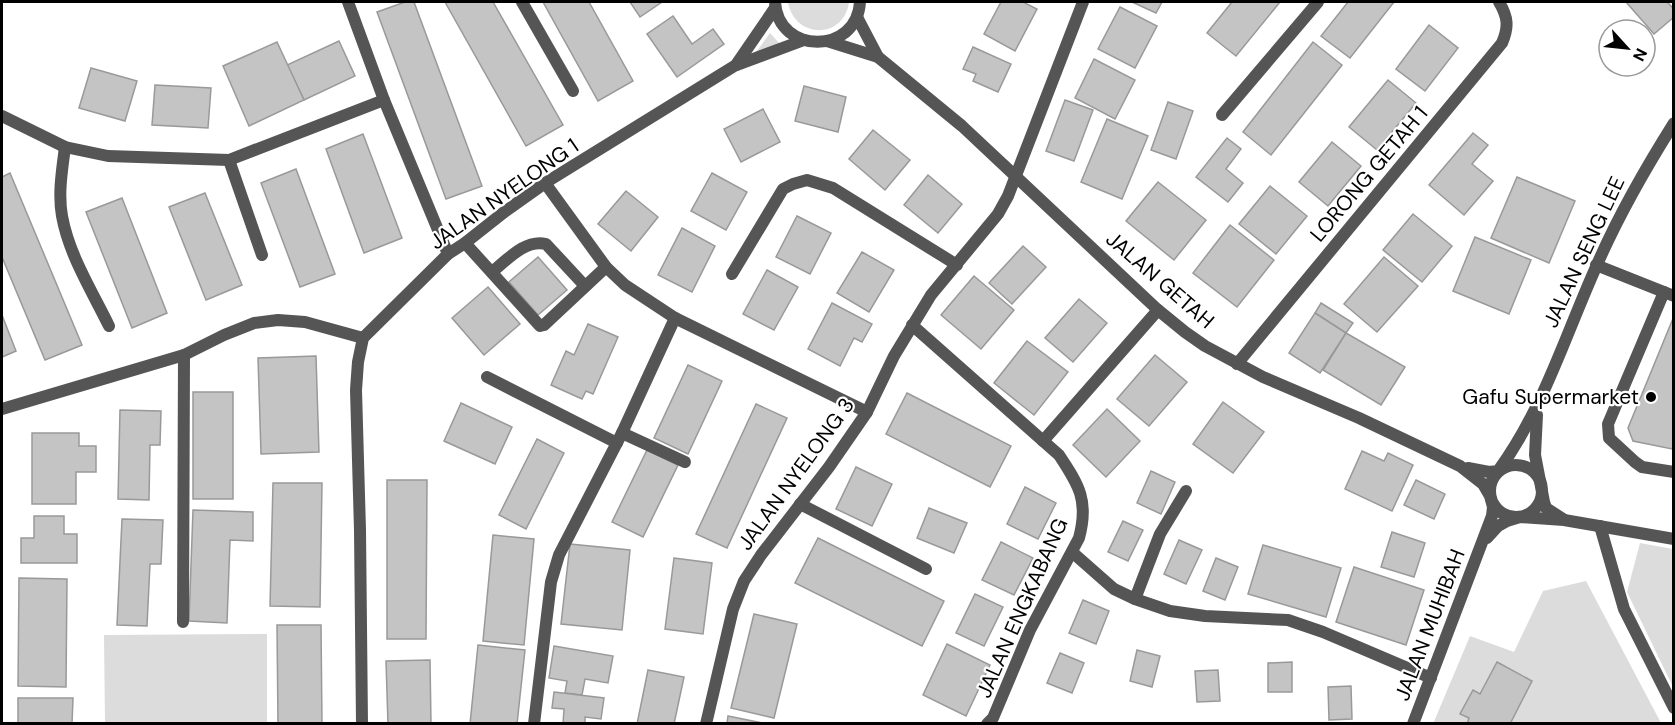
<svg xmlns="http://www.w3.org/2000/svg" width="1675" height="725" font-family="'DM Sans',sans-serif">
<rect width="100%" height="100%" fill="#fff"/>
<g fill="#dcdcdc">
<path d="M788,2H849C844,40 794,39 788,2Z"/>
<path d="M770,33L780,44L754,55Z"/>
<path d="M1640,543L1673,549L1672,685L1627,592Z"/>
<path d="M1586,581L1661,723L1433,724L1470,636L1514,652L1543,591Z"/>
<path d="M267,634V723H105L104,635Z"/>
</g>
<g fill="#c4c4c4" stroke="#999" stroke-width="1.5">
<path d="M405,2H414L482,186L446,199L377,12Z"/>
<path d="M445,2H493L563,125L526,146Z"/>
<path d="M543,2H589L633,81L598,101Z"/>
<path d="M630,2H662L640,17Z"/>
<path d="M1001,2H1023L1037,9L1015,51L984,34Z"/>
<path d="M1132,2H1162L1156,13Z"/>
<path d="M1232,2H1280L1236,56L1207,33Z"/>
<path d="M1348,2H1394L1350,58L1321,36Z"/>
<path d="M1626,2H1667L1674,9V17L1654,34Z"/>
<path d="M1120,7L1157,26L1135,68L1098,49Z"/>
<path d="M673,16L692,44L713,29L724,44L677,77L647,34Z"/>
<path d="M1429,25L1458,48L1425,91L1396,69Z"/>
<path d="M339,41L355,76L304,100L287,65Z"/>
<path d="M277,42L304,100L249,126L223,66Z"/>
<path d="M1313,42L1342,65L1271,155L1243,132Z"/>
<path d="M973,47L1011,64L998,92L973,81L976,74L963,69Z"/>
<path d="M1094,59L1135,80L1115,119L1075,98Z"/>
<path d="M91,68L137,81L125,121L79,108Z"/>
<path d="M1388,80L1416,103L1377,150L1349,127Z"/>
<path d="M155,85L211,88L208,128L152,125Z"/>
<path d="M804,86L846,97L838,132L795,121Z"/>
<path d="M1065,100L1093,110L1074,161L1046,151Z"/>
<path d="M1168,102L1193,111L1176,159L1151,150Z"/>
<path d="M763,109L780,142L741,162L724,129Z"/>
<path d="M1107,119L1148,136L1122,199L1081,182Z"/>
<path d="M873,130L910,160L885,190L849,159Z"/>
<path d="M1473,133L1488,145L1472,164L1493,181L1464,215L1429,185Z"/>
<path d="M363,134L402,238L364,253L326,149Z"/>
<path d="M1227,138L1241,149L1226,169L1243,183L1228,202L1196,177Z"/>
<path d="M1332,142L1361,166L1328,206L1299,182Z"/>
<path d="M296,169L335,274L300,287L261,183Z"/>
<path d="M10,173L82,345L45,360L2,257V177Z"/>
<path d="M712,173L747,192L726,230L691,211Z"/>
<path d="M928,175L962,204L938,233L904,205Z"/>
<path d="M1517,177L1575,201L1549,263L1491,238Z"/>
<path d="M1158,182L1206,220L1174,260L1126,221Z"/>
<path d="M1270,186L1307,216L1276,254L1239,224Z"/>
<path d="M626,191L658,217L631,251L598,224Z"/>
<path d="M205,193L242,285L206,300L169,207Z"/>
<path d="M122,198L167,313L132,328L86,212Z"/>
<path d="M1413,214L1452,246L1422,282L1383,250Z"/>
<path d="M797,216L831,233L810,274L776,257Z"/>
<path d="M1230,225L1274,260L1237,307L1193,273Z"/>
<path d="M682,228L715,246L692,292L658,275Z"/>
<path d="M1475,237L1531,260L1509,314L1453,291Z"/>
<path d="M1023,246L1046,267L1012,304L989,283Z"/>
<path d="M862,252L894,270L869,312L837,293Z"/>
<path d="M538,257L567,290L538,315L509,282Z"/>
<path d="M1384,257L1418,286L1377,332L1344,304Z"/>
<path d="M767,270L798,287L774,330L743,314Z"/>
<path d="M974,276L1014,310L981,349L941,315Z"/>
<path d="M488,287L520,324L484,355L452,318Z"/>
<path d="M1079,299L1107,323L1073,362L1045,338Z"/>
<path d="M832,303L872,324L862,342L854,338L840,366L808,349Z"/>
<path d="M1321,303L1353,323L1346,333L1315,313Z"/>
<path d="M1315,313L1346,333L1320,373L1289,353Z"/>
<path d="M2,315L16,351L2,357Z"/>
<path d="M1674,316V444L1672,449L1633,441L1628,428Z"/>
<path d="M588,324L618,337L593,394L586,391L582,399L551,385L566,351L574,355Z"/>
<path d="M1346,333L1405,367L1381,405L1323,370Z"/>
<path d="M1027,341L1068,372L1034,415L994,383Z"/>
<path d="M1155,355L1187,382L1149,426L1117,399Z"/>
<path d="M316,356L319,452L261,454L258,358Z"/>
<path d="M688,365L722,381L688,454L654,438Z"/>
<rect x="193" y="392" width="40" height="107"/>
<path d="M907,393L1011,446L990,487L886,434Z"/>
<path d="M1223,402L1264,432L1233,473L1193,444Z"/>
<path d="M461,403L512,427L495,464L444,441Z"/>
<path d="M756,404L787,418L727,548L696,534Z"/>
<path d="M1107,409L1140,441L1106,477L1073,445Z"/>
<path d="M120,410L161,411L160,445H150L149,500L118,499Z"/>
<path d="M32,433H79V446H96V472H76V504H32Z"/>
<path d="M537,439L564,453L526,529L499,515Z"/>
<path d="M647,450L678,465L643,537L612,522Z"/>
<path d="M1362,451L1384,461L1388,453L1413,465L1392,511L1345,489Z"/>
<path d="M856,467L892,484L872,526L836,509Z"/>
<path d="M1151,471L1175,482L1161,514L1137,503Z"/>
<path d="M387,480H427L426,639H387Z"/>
<path d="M1416,480L1445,494L1434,519L1404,505Z"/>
<path d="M273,483H322L320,607L270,606Z"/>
<path d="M1025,487L1056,503L1038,539L1007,524Z"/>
<path d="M929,508L967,523L954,553L917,538Z"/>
<path d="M193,510L253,512V541L230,540L227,623L189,621Z"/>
<path d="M34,516H64V534H77V563H21V538H34Z"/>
<path d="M122,519L163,520L161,564H150L147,626L117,625Z"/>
<path d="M1123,521L1143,530L1128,561L1108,552Z"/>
<path d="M1392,532L1425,543L1414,577L1381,567Z"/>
<path d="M493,535L534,539L524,645L483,641Z"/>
<path d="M818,538L944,601L922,646L795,583Z"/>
<path d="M1179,540L1202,550L1186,584L1164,574Z"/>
<path d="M1001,542L1033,558L1014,595L982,580Z"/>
<path d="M570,544L630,550L622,630L561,624Z"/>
<path d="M1263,545L1341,568L1326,617L1248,594Z"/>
<path d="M674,558L712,563L703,634L665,629Z"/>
<path d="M1216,558L1238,567L1225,600L1203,591Z"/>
<path d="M1354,567L1424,590L1406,645L1336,622Z"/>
<path d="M19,578L67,579L66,687L18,686Z"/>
<path d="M975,594L1003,607L984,646L956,633Z"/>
<path d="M1083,600L1109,611L1096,644L1069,633Z"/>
<path d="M754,614L797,624L774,718L731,708Z"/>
<path d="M277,625H321L322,724H278Z"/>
<path d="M947,644L990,665L966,716L923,695Z"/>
<path d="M478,645L525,650L517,724H470Z"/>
<path d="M554,646L613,656L608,683L585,679L582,695L565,693L567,681L549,678Z"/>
<path d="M1137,650L1160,656L1152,687L1130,681Z"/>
<path d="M1060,653L1084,663L1072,693L1047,683Z"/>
<path d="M430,660L431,724H388L386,661Z"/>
<path d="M1292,662V692H1268V663Z"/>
<path d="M1497,662L1532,681L1510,724H1467L1469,718L1460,714L1473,690L1480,694Z"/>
<path d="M648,670L684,677L674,724H637Z"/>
<path d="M1218,670L1220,701L1197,702L1195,671Z"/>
<path d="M1351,686L1352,719L1329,720L1328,687Z"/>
<path d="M554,692L604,698L601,719L585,717V724H563L564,709L552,708Z"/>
<path d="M18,698H73L72,724H18Z"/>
<path d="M728,716L767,724H727Z"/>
</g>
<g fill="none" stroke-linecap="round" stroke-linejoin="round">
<g stroke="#555" stroke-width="12">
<path d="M348,2L384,100L448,254"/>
<path d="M522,2L573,91"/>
<path d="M775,2C778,55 857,55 860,2"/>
<path d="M857,17L878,57"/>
<path d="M827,41L878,57L962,126L1158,310L1185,332L1205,346L1263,377L1359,418L1460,466L1483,484L1490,496L1493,507L1492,516L1413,724"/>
<path d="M737,65L804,40"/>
<path d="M1222,115L1318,2"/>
<path d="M2,116L65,147L108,156L229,160L384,100"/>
<path d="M65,147C62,170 58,194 62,216C69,255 92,291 109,326"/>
<path d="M229,160L262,255"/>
<path d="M545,183L606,267L625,285L675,318L867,412"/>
<path d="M465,243L540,326L544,325L606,267"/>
<path d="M1596,265L1674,296"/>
<path d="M492,272C507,260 525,239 546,244L585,286"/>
<path d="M732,274L783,189L793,184L807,180L833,188L957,265"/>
<path d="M1664,292L1608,424L1609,438L1635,462L1642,467L1674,472"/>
<path d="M912,325L1059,455C1079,485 1089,501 1079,538L1030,630L993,718L987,724"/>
<path d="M1237,364L1502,43C1509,27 1508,17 1499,2"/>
<path d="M487,377L617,443"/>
<path d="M2,409L184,355L224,335L254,323L278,320L305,322L363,338"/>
<path d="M1537,415L1535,455L1544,502L1546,508L1563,519"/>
<path d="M622,433L685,462"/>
<path d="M1043,441L1158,310"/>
<circle cx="1516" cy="491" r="26"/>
<path d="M1468,468L1489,472L1498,471C1543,410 1565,336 1596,267C1618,216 1645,169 1674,123"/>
<path d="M800,504L926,569"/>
<path d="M1600,526L1624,609L1674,708"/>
<path d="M1487,538L1498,526L1507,521L1520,517L1564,520L1674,539"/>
<path d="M1072,552L1114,589L1135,599L1170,611L1205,616L1288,620L1323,632L1431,678"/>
<path d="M1135,599L1160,534L1186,491"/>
<path d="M183,622L184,355"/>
<path d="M362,724L360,530L356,390L358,362L363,338L448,254L465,243L503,213L545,183L736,65L775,8"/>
<path d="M534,724L551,582L559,555L622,433L675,318"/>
<path d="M706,724L733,609L744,581L761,555L829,467L867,412L894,356L931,295L998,214L1008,196L1083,2"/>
</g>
</g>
<circle fill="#000" stroke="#fff" stroke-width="2" cx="1651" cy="397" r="6"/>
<g text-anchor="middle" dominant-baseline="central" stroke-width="4.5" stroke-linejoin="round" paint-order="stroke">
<g font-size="21" fill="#000" stroke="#fff">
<text transform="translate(1369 174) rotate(-50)">LORONG GETAH 1</text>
<text transform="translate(504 194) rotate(-35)">JALAN NYELONG 1</text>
<text transform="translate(1584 252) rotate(-65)">JALAN SENG LEE</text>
<text transform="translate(1160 280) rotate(41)">JALAN GETAH</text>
<text transform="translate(796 474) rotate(-54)">JALAN NYELONG 3</text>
<text transform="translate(1022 608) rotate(-66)">JALAN ENGKABANG</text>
<text transform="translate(1430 625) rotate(-69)">JALAN MUHIBAH</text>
</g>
<g font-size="21" fill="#000" stroke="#fff" text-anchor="end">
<text x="1639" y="397">Gafu Supermarket</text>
</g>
</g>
<rect width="1675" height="725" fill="none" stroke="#000000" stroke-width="6"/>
<g transform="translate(1627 48) rotate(117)"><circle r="28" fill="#ffffff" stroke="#999999" stroke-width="1.5"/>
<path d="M0-4.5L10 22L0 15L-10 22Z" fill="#000000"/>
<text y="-9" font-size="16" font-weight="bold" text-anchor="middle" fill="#000000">N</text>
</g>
</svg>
